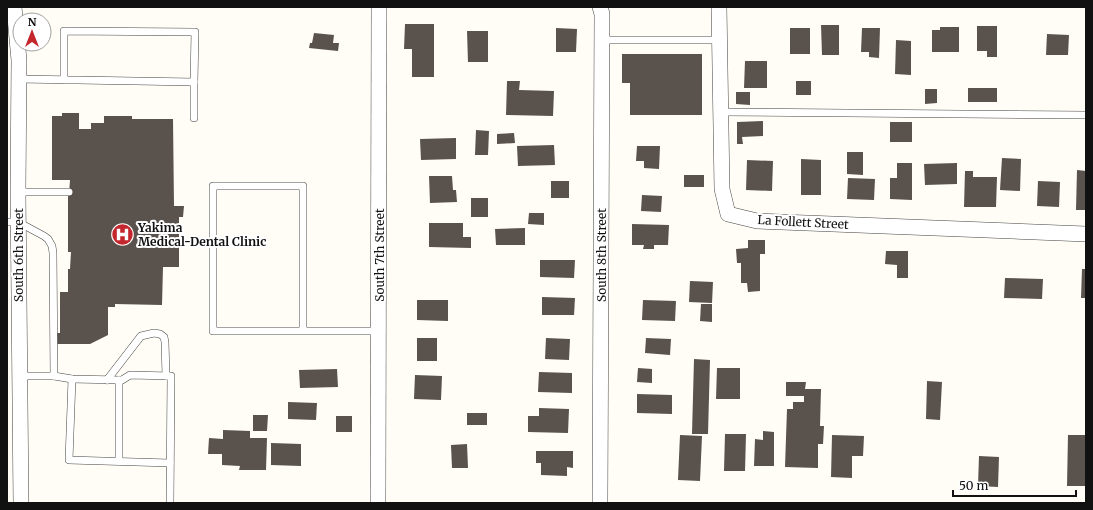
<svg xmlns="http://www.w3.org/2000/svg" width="1093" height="510" font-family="Merriweather,serif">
<rect width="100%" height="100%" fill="#fffdf5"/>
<g fill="#5a524d">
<path d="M405,24H434V77H412V49H404Z"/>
<path d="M821,25H839V55H822Z"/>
<path d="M977,26H997V57H987V51H977Z"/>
<path d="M940,27H959V52H932V30H940Z"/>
<path d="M556,28L577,29L576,52H556Z"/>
<rect x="790" y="28" width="20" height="26"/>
<path d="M862,28H880L879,58L869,57V52H861Z"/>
<path d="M467,31H488V62H468Z"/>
<path d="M314,33L334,35L333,43H339L338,51L309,48L310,43H312Z"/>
<path d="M1047,34L1069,35L1068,55H1046Z"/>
<path d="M896,40L911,41V75L895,74Z"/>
<path d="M622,54H702V115H630V83H622Z"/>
<path d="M745,61H767V88H744Z"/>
<path d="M507,81H520L519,90L554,91L553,116L506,115Z"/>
<rect x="796" y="81" width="15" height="14"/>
<rect x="968" y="88" width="29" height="14"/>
<path d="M925,89H937V103L925,104Z"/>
<path d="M736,92H750V105L736,104Z"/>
<path d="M62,113H79V129H91V123H104V116H132V119H173L174,206H184L183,217H179V267H163L162,305L115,304V307H108V335L90,344H57V333H60V292H68V269H70L71,252H68V194H69L70,180H52V116H62Z"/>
<path d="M763,121V136L742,137L743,144H737V122Z"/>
<rect x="890" y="122" width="22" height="20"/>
<path d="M476,130L489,131L488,155H475Z"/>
<path d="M514,133L515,143L497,144V134Z"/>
<path d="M456,138V159L421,160L420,139Z"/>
<path d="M554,145L555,165L518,166L517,146Z"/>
<path d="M637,146H660L659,169L644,168V161H636Z"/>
<path d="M847,152H863V175L847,174Z"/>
<path d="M1002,158L1021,159L1020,191L1000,190Z"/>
<path d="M801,159L821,160V195H801Z"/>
<path d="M747,160L773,161L772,191L746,190Z"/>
<path d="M897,163H912V200L890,199V178H897Z"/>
<path d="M957,163V184L925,185L924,164Z"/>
<path d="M1077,170L1086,171V210H1076Z"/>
<path d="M965,171H973V177H997L996,207H964Z"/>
<rect x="684" y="175" width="20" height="12"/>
<path d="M429,176H452L453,190H456L457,202L430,203Z"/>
<path d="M848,178L875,179L874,200L847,199Z"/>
<rect x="551" y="181" width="18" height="17"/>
<path d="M1038,181L1060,182L1059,207L1037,206Z"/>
<path d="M642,195L662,196L661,212L641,211Z"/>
<rect x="471" y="198" width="17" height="19"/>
<path d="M529,213H544V225L528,224Z"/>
<path d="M429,223H463V237H471V248L429,247Z"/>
<path d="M632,224L669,225L668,245H654V249H643L644,245H632Z"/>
<path d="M525,228V245H496L495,229Z"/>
<path d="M748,240H765V254H760V291L748,292L747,283H741V263H737L736,249L748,248Z"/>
<path d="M886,251H908V278H897V265L885,264Z"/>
<path d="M540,260H575L574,278L540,277Z"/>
<path d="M1082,269H1086V298H1081Z"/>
<path d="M1005,278L1043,279L1042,299L1004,298Z"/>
<path d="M690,281L713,282L712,303L689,302Z"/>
<path d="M542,297L575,298L574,315H542Z"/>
<path d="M417,300H448V321L417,320Z"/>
<path d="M643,300L676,301L675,321L642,320Z"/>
<path d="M701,304H712V322L700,321Z"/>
<rect x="417" y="338" width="20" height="23"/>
<path d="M546,338L570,339L569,360L545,359Z"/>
<path d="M646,338L671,339L670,355L645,353Z"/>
<path d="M694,359L710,360L708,434H692Z"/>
<path d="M638,368L652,369V383L637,382Z"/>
<path d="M717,368H740V399H716Z"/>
<path d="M337,369L338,387L300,388L299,370Z"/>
<path d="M539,372L572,373V393L538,392Z"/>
<path d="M415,375L442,376L441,400L414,399Z"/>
<path d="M927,381L942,382L940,420L926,419Z"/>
<path d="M786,382H806L805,389H821L820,426H824L823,444H818V468L785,467L787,409H793V402H804V396H786Z"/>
<path d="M637,394L672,395V414L637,413Z"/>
<path d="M288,402L317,403L316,420L288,419Z"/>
<path d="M539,408L569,409L568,433L528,432V416H539Z"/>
<rect x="467" y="413" width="20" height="12"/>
<path d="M253,415H268L267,431H253Z"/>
<rect x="336" y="416" width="16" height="16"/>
<path d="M223,430L250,431V438H267L266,470H239L240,466L222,465V454H208L209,438L223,439Z"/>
<path d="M763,431L774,432V466H754L755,439L763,440Z"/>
<path d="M725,434H746L745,471H724Z"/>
<path d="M680,435L702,436L700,481L678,480Z"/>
<path d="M832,435L864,436L863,456H852V478L831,477Z"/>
<path d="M1068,435H1086V486H1067Z"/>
<path d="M271,443L301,444V466L271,465Z"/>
<path d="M467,444L468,468H452L451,445Z"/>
<path d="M536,451H573V468L567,467V476L541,475V463H536Z"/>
<path d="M979,456L999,457L998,487L978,486Z"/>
</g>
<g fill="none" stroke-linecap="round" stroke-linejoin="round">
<defs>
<g id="service">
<path d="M602,40H720"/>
<path d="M19,79L194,82L195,32L64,31V80"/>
<path d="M721,112L1086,115"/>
<path d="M194,118V82"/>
<path d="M18,192H69"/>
<path d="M7,222H18L44,236L48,239L52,246L53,253L54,376"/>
<path d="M303,331V186H213V331C268,331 323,331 378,331"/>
<path d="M19,376H54L72,379L119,380H122L130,375L171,376L170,503"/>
<path d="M72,379L69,460L170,463"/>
<path d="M107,380L141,336L154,333L160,334L164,337L165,342L166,376"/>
<path d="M119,461V380"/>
</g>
<g id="minor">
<path d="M14,7L19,60L18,192L21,503"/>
<path d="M600,7L602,14L600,503"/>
<path d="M719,7L722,189L728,214L757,221L1086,234"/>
<path d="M378,503L379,7"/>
</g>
</defs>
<use href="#service" stroke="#444" stroke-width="8"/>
<use href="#minor" stroke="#444" stroke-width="16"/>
<use href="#service" stroke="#fff" stroke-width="7"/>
<use href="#minor" stroke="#fff" stroke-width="15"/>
</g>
<defs>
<symbol id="hospital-disc" viewBox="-11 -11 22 22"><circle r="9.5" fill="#c4262e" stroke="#fff"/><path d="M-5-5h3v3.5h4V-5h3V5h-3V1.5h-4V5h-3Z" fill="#fff"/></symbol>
</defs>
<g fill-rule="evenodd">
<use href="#hospital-disc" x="110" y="222" width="25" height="25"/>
</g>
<g text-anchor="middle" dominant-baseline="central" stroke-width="4" stroke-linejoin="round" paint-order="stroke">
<g font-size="12" fill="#111" stroke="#fff">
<text transform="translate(803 222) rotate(3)">La Follett Street</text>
<text transform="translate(18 255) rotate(-90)">South 6th Street</text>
<text transform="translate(379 255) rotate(-90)">South 7th Street</text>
<text transform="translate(601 255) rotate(-90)">South 8th Street</text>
</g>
<g font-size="12" font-weight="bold" fill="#111" stroke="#fff" text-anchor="start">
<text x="138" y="227">Yakima<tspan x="138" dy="14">Medical-Dental Clinic</tspan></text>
</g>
</g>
<rect width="1093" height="510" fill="none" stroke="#111111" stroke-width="16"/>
<g transform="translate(32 32)"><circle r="19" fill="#ffffff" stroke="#a0a0a0"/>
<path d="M0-3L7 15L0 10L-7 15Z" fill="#c4262e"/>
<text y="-6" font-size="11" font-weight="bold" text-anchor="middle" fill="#111111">N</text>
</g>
<path d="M953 490v6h123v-6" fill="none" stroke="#111111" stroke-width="2"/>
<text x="959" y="490" font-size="12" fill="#111111" stroke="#ffffff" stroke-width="3" paint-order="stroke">50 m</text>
</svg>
